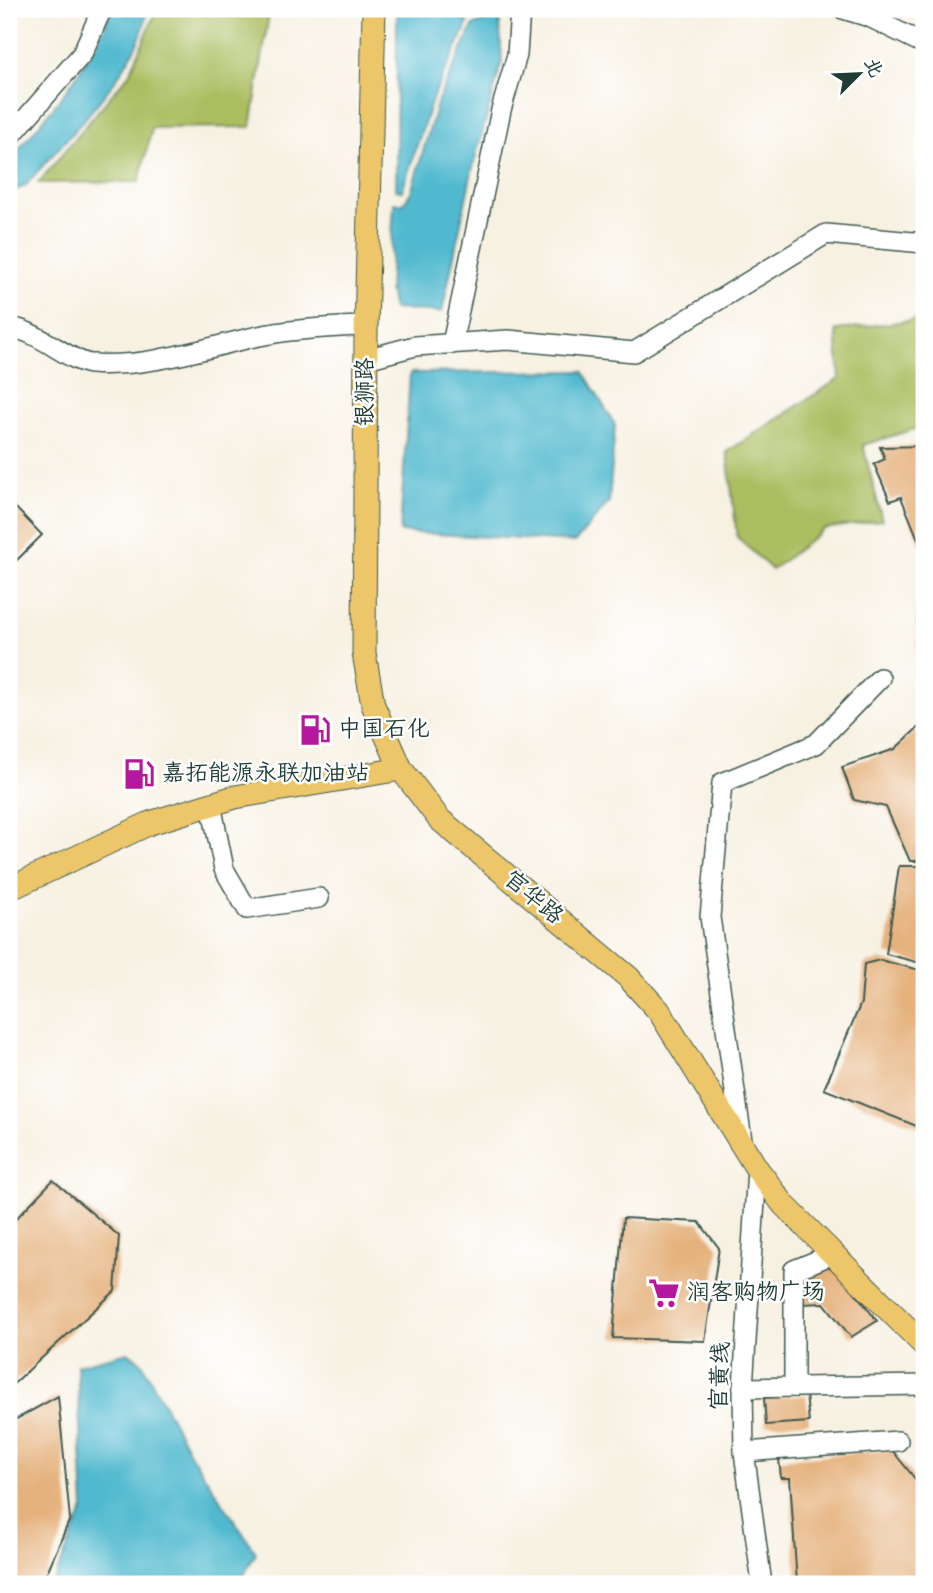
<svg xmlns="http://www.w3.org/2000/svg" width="933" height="1593" font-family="Mynerve,'LXGW WenKai TC',sans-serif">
<rect width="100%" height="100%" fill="#fff"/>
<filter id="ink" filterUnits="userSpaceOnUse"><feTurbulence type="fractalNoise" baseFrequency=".0143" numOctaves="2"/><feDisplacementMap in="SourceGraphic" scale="14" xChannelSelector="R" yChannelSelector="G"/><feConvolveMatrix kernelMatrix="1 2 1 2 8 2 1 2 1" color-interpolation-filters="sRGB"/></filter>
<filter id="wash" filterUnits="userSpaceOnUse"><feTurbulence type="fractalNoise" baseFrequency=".00686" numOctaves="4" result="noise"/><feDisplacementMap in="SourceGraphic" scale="28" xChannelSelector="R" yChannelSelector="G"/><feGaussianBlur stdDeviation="1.57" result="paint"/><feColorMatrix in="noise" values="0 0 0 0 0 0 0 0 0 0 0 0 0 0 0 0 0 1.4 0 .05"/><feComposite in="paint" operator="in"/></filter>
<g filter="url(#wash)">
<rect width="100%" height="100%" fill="#f7f1e2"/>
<g fill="#abbd61" stroke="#657d4a" stroke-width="2">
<path d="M157,9H270L251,127L152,128L139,182L38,183L130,73Z"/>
<path d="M924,319V426L863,445L882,520L824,529L772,570L737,537L727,452L840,378L836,330Z"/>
</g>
<g fill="#51b9cf" stroke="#387b82" stroke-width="2">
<path d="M112,9H147C144,65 62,142 26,185L9,194V160C50,113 89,68 112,9Z"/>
<path d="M397,9H453L468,23L433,97L402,191L396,190Z"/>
<path d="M499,13L502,62L473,166L442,312L393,309L389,290L394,203L403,204L411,192L438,100L473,26Z"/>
<path d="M583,371L615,425L609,502L575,542L400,532L410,373Z"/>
<path d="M128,1352L142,1363L189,1452L256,1553L239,1584H52L84,1509L77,1365Z"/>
</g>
<g id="blocks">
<g fill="#e5b27e">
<path d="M924,446V554L901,497L890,501L874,464L885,459L880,447Z"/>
<path d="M9,501L42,535L9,568Z"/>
<path d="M918,601L924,603V665L916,666Z"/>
<path d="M924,722V861H910L886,807L854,800L842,767L895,749Z"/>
<path d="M899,866H924V964L886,954Z"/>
<path d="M880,960L924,971V1129L824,1089L861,1003L864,964Z"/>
<path d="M53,1180L119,1236L115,1291L9,1388V1226Z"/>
<path d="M623,1218L699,1222L719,1248L705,1341L613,1338Z"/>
<path d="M830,1260L877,1321L851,1337L824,1303L801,1304V1274Z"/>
<path d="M806,1395L809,1422L766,1425L764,1398Z"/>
<path d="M58,1396L70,1519L42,1584H9V1423Z"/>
<path d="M892,1450L924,1490V1583L797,1584L790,1478H781L779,1459Z"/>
</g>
</g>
</g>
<g filter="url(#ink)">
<use href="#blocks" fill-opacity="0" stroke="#3f584e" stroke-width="2"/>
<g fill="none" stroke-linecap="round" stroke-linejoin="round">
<defs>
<g id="minor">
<path d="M843,9L869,17L924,44"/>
<path d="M9,138L82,54L102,9"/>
<path d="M9,327C39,331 70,362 91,364C145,368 202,349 254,337C290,329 330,327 366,326"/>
<path d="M452,344L501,110L517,55L520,9"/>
<path d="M366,359L415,346L508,340L634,352L826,234L924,243"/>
<path d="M211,804L224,869L247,909L319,898"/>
<path d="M742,1140L710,917L722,783L816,744L880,678"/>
<path d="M757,1169L743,1388L744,1452L762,1584"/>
<path d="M794,1387V1270L833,1254"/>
<path d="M743,1388L924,1385"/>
<path d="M744,1452L898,1441"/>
</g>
<g id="major">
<path d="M374,9L366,332L364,653L373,705L401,769L439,819L628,977L659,1011L757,1169L784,1205L924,1345"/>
<path d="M9,889L150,823L235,797L401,769"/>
</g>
</defs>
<use href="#minor" stroke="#3f584e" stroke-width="22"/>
<use href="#major" stroke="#3f584e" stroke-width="25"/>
<use href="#minor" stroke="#fff" stroke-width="19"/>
<use href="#major" stroke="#ecc669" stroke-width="23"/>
</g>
</g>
<defs>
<symbol id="fuel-bare" viewBox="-9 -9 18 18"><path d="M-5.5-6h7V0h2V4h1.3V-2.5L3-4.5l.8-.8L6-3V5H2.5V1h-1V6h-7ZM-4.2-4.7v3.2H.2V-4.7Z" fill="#b5179e" stroke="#fff" stroke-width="2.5" paint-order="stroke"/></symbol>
<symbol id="supermarket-bare" viewBox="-9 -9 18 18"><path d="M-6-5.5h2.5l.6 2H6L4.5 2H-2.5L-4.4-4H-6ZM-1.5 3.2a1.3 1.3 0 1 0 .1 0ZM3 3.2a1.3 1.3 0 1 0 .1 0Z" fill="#b5179e" stroke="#fff" stroke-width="2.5" paint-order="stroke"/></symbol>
</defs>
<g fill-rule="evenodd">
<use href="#fuel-bare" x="293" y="708" width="44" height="44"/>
<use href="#fuel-bare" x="117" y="752" width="44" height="44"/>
<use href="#supermarket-bare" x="642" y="1271" width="44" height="44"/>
</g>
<g text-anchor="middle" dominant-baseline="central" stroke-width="5" stroke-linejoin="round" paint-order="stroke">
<g font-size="23" fill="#1f3d34" stroke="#fff">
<text transform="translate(366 392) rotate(-90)">银狮路</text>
<text transform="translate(533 898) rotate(40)">官华路</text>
<text transform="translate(721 1376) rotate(-88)">官黄线</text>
</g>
<g font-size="23" fill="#1f3d34" stroke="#fff" text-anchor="start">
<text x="338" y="730">中国石化</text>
<text x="162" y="774">嘉拓能源永联加油站</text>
<text x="687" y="1293">润客购物广场</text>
</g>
</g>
<rect width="933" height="1593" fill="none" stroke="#fff" stroke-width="35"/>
<g transform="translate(859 74) rotate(66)" stroke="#ffffff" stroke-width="5" paint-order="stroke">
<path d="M0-5L12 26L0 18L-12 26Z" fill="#1f3d34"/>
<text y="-10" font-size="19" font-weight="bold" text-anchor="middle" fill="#1f3d34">北</text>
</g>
</svg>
